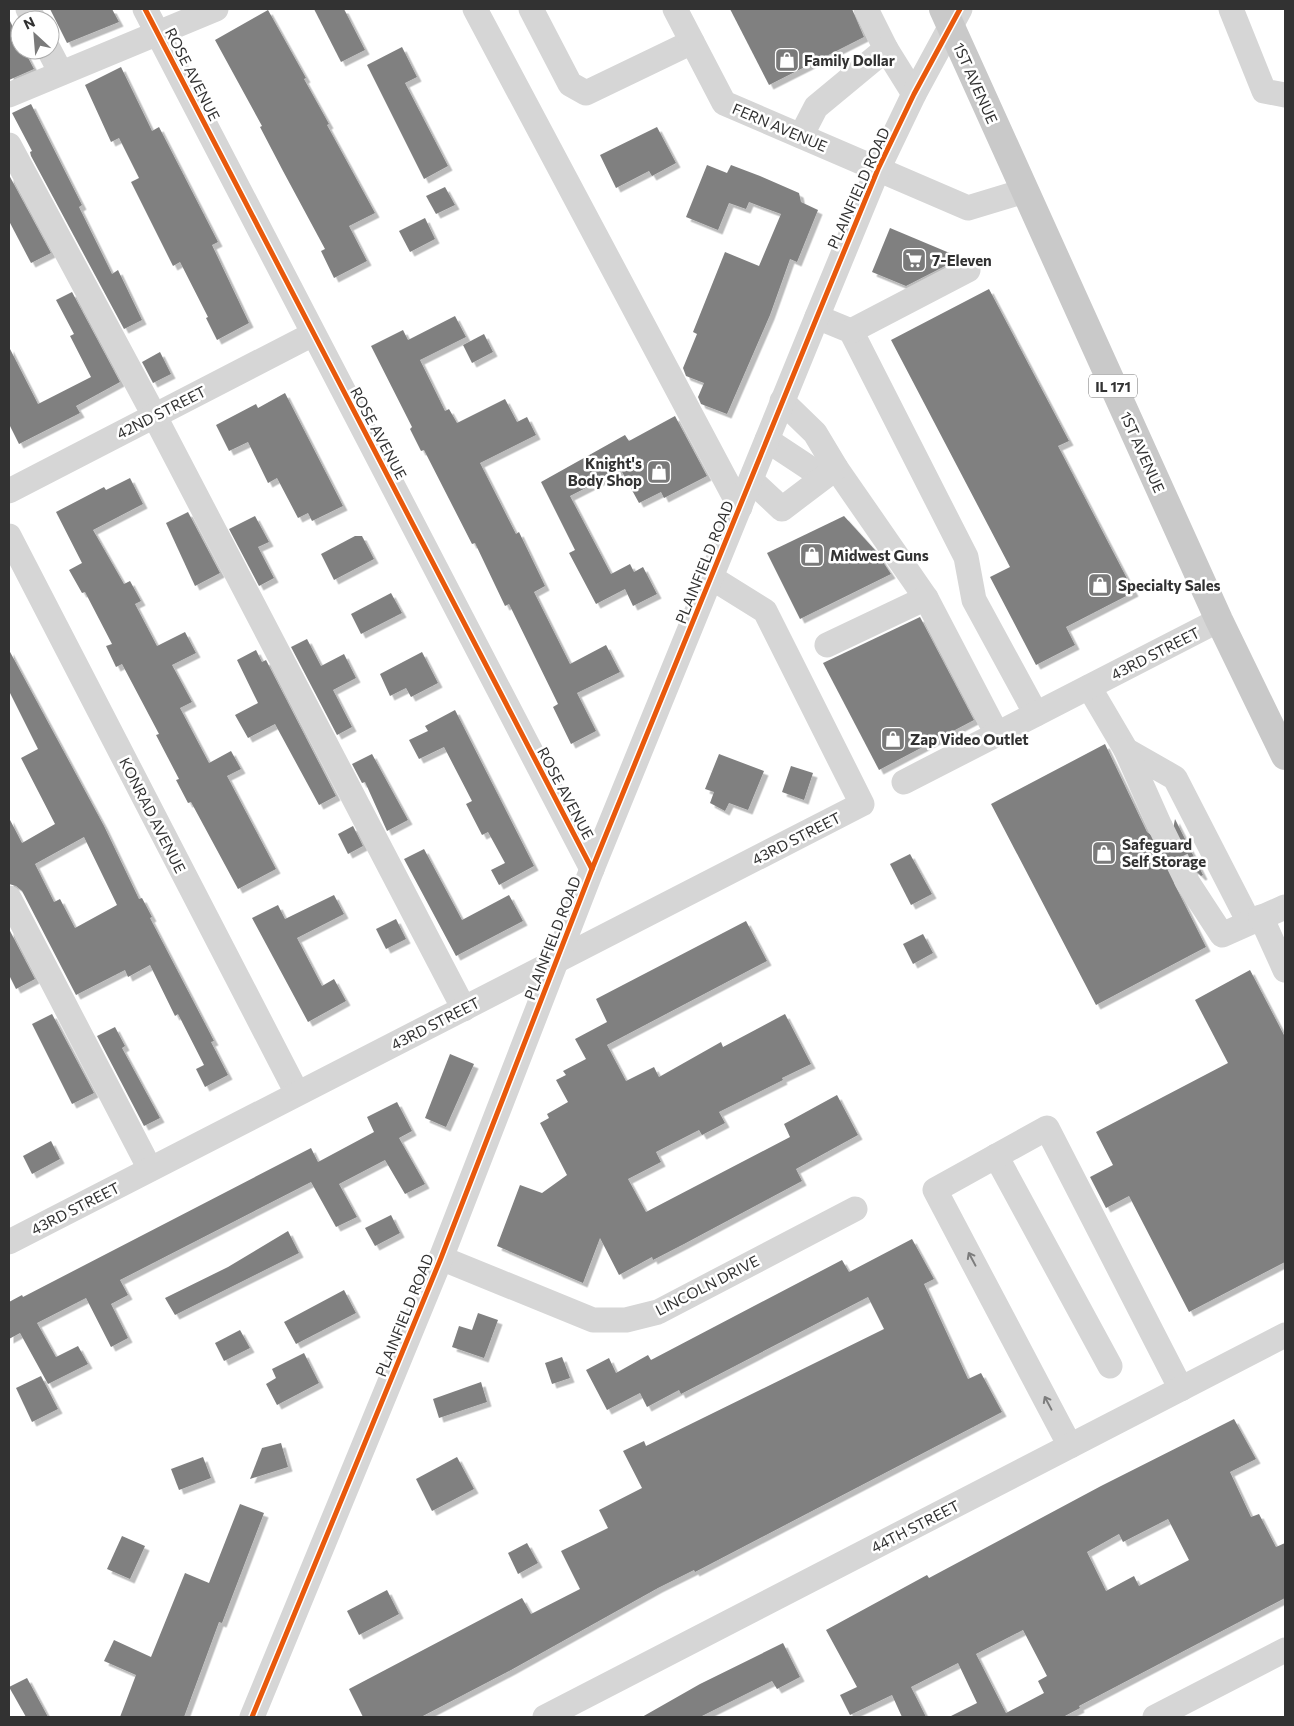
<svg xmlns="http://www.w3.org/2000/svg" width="1294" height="1726" font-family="Commissioner,sans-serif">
<defs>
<filter id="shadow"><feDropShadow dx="4.5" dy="4.5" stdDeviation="0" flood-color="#0004"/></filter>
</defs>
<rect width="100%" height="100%" fill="#fff"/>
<g fill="#808080" fill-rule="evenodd" filter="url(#shadow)">
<path d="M50,9H112L119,22L67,43Z"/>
<path d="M314,9H344L365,50L341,62Z"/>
<path d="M730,9H852L864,37L769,85Z"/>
<path d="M268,10L306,78L304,79L329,124L327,125L375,213L349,226L367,261L334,278L321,251L325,249L283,171L260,127L262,126L215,40Z"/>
<path d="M9,19L20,41V50H24L34,69L9,80Z"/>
<path d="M402,47L417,77L405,83L448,166L424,179L367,65Z"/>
<path d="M121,67L152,131L159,127L218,242L212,245L249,323L217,340L206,318L208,317L180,262L173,266L131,182L139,178L119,138L111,142L85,85Z"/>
<path d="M31,104L82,205L79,207L112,274L118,270L142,320L124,329L31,156L30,152L32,151L12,113Z"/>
<path d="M657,127L676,163L652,176L649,171L616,188L600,155Z"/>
<path d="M707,165L727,173L731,165L760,176L799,193L801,202L818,210L797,262L790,259L770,315L727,414L701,404L698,397L704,383L686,376L683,368L697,334L693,332L725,252L759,266L781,214L749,202L746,209L729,203L718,230L686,217Z"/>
<path d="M9,175L51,253L31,263L9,221Z"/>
<path d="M445,187L455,205L436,214L426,196Z"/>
<path d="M425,218L435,239L410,252L399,231Z"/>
<path d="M890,228L952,254L949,264L906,286L872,272Z"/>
<path d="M989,289L1069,441L1058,446L1134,592L1066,627L1075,645L1036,665L990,577L1010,567L891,340Z"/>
<path d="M72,292L120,382L76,406L80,413L19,444L9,424V347L38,404L91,377L70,336L74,334L56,300Z"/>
<path d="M455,316L466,337L420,360L445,411L449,409L457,423L505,399L517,422L527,417L536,435L480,463L516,534L519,532L545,586L534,592L570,664L606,645L620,672L577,693L596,731L571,744L553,707L558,704L509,604L505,606L475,543L472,544L424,450L421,451L410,429L412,427L371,346L403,330L408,340Z"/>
<path d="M484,334L493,352L472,363L463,345Z"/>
<path d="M160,352L171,374L153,383L142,362Z"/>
<path d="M285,393L343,506L312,521L308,513L298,518L277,478L268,483L248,442L229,451L216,425L256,404L258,408Z"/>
<path d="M675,416L707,476L664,498L661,492L639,503L621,470L570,496L611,574L630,564L634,572L643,567L657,594L633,606L625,589L596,604L569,553L575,550L541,482L625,435L629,441Z"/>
<path d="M130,478L143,504L93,530L124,584L130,581L141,601L135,604L157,646L185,632L196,653L172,665L192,702L180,708L209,763L231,751L241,769L227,776L276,869L238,889L191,802L188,803L176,780L179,779L156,735L159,734L122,664L116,667L106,646L112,644L85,592L82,593L69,570L82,563L56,512L104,487L106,490Z"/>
<path d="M188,512L220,573L195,586L166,523Z"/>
<path d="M255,516L269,542L258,547L274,578L259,586L229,529Z"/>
<path d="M844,516L875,550L891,574L800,619L767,553Z"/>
<path d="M355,536H362L374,559L334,580L321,554Z"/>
<path d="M391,593L402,613L361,634L351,614Z"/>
<path d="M920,617L974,720L879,770L823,663Z"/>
<path d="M307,639L321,666L344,654L356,678L333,690L352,727L337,735L291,647Z"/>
<path d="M9,650L104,826L139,899L142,898L152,917L150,918L214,1041L211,1042L228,1075L205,1087L196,1069L204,1065L178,1014L175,1016L150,965L128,977L125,970L76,995L22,891L16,886L9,884V818L22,843L55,824L21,758L38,749L9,691ZM84,837L117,905L75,928L60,899L54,902L35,864Z"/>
<path d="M256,650L262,662L266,660L336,796L319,805L275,724L248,738L235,715L258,703L237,660Z"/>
<path d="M422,652L438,683L411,697L406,688L390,696L380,674Z"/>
<path d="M455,710L534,866L499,885L491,870L505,863L488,832L482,835L466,804L472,801L444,747L419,759L409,740L428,731L425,726Z"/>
<path d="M1105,744L1147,832L1158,840L1166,839L1172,834L1175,819L1203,875L1201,876L1195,870L1187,869L1180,871L1174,883L1206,947L1096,1005L991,804Z"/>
<path d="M372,754L408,820L387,831L365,782L362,783L352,764Z"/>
<path d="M719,754L764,771L748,810L729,803L725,811L710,803L714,792L705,789Z"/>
<path d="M791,766L813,773L804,800L782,792Z"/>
<path d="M353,826L363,846L348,854L338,834Z"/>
<path d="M424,849L462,920L509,895L523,921L456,956L404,859Z"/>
<path d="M910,854L932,894L911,905L890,864Z"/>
<path d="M334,895L344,914L297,938L322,986L334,979L346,1001L308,1022L252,918L278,905L285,919Z"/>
<path d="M396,919L406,939L386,949L376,929Z"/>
<path d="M746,921L767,961L607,1045L626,1081L654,1067L659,1077L721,1042L723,1047L785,1014L811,1064L782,1078L783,1080L719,1112L725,1123L702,1135L699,1130L656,1152L661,1162L628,1179L646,1212L790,1137L784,1124L837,1095L858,1135L796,1169L802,1181L684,1244L653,1260L652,1257L619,1275L600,1238L583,1283L497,1246L520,1185L542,1193L567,1175L540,1123L549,1118L547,1114L568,1102L556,1080L566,1075L563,1071L586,1059L575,1039L607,1022L596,999Z"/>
<path d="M9,929L35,979L16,989L9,975Z"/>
<path d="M923,934L933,953L913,964L903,944Z"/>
<path d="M1250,970L1285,1037V1262L1189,1312L1129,1196L1106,1208L1090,1177L1113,1165L1096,1132L1228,1063L1195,1000Z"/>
<path d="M52,1014L94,1093L72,1104L32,1024Z"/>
<path d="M115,1027L125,1046L122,1048L160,1118L144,1126L97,1036Z"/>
<path d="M450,1054L474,1064L446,1127L425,1118Z"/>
<path d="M397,1102L412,1131L399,1138L425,1184L405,1194L385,1160L339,1184L357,1217L336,1227L311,1182L120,1280L128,1295L111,1304L128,1338L111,1347L86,1298L37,1323L56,1357L78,1346L88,1364L48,1384L20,1333L9,1339V1302L22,1295L23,1297L311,1148L318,1162L374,1132L367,1117Z"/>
<path d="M51,1141L60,1159L32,1174L23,1156Z"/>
<path d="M391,1215L400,1233L375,1246L365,1228Z"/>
<path d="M288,1231L299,1253L175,1315L165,1298L228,1267Z"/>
<path d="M912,1239L934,1279L924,1284L968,1379L981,1373L1002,1412L695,1572L694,1570L658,1588L511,1670L421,1717H363L349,1689L522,1598L531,1614L580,1589L561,1551L608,1528L599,1510L642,1488L623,1451L644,1441L646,1446L884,1329L868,1297L681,1394L679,1390L647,1407L640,1393L607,1410L586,1370L609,1358L616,1373L648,1355L651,1360L842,1260L849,1272Z"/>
<path d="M344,1290L356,1313L296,1344L284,1322Z"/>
<path d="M478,1313L498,1320L484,1358L452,1347L459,1326L472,1330Z"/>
<path d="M240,1330L250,1348L224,1361L215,1343Z"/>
<path d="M304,1353L319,1383L277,1405L266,1384L276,1378L272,1369Z"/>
<path d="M562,1357L570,1378L552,1384L545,1363Z"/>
<path d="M41,1376L58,1409L32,1422L16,1388Z"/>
<path d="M481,1382L487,1402L439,1418L433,1399Z"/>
<path d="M1234,1419L1256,1459L1230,1472L1251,1517L1259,1514L1276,1547L1285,1543V1598L1079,1706L1080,1708L1063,1717H949L977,1703L958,1663L911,1687L926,1717H902L892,1695L850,1715L840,1695L857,1687L826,1630L927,1575L929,1578L1101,1486ZM1168,1519L1189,1560L1139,1586L1134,1576L1106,1591L1087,1552L1119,1534L1123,1542ZM1023,1630L1047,1676L1038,1681L1044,1693L1006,1713L976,1654Z"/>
<path d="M281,1443L288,1467L250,1479L262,1448Z"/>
<path d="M203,1457L211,1478L179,1490L171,1469Z"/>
<path d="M457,1457L474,1489L432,1511L416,1479Z"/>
<path d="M240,1504L264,1513L222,1623L219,1622L184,1717H120L136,1675L104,1661L114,1640L151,1657L185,1573L209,1583Z"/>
<path d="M122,1536L145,1546L130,1579L107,1569Z"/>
<path d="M527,1543L538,1563L518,1574L508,1553Z"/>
<path d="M387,1590L399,1614L359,1635L347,1611Z"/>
<path d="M783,1643L800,1677L777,1689L772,1681L700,1717H642L700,1684Z"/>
<path d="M27,1678L48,1717H26L9,1687Z"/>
</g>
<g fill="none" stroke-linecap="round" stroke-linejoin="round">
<path stroke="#d6d6d6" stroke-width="25" stroke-dasharray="25 12" stroke-linecap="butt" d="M1160,826L1188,883"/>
<g stroke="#d6d6d6" stroke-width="25">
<path d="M28,9L34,20"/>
<path d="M145,9L592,869"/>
<path d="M475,9L740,507"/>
<path d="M531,9L570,84L586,93L692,42"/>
<path d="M675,9L724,103L968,208L1024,191"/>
<path d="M866,9L886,49L914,94"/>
<path d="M1231,9L1264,91L1285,95"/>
<path d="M49,50L61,73"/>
<path d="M9,95L216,9"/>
<path d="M801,136L816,107L886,49"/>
<path d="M9,145L154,415L464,1009"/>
<path d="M817,317L851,331L966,557L974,600L1036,714"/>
<path d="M851,331L968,270"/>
<path d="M767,440L823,477"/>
<path d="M836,468L926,598L997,734"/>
<path d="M751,480L782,509L836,468L815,433L782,401"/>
<path d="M9,491L313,334"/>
<path d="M9,536L297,1093"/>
<path d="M827,645L926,598"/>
<path d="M1089,687L1126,750L1175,778L1249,922"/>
<path d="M1126,750L1160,826"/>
<path d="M904,782L1219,620"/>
<path d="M1188,883L1222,935L1285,907"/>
<path d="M9,898L150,1169"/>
<path d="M1261,917L1285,970"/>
<path d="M996,1156L1110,1366"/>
<path d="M9,1242L862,804L765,611L712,578"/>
<path d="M441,1258L593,1320H626L658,1312L855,1209"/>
<path d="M1070,1446L935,1190L1047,1128L1181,1389"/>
<path d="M252,1717L441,1258L592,869L817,317L878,169L914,94L960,9"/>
<path d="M545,1717L1285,1335"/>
<path d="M1155,1717L1285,1650"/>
</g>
<path stroke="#c9c9c9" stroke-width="28" d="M943,9L1219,620L1285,756"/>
<defs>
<g id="cycleway">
<path d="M145,9L592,869"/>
<path d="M252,1717L441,1258L592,869L817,317L878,169L914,94L960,9"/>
</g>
</defs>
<use href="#cycleway" stroke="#fff" stroke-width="8"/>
<use href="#cycleway" stroke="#e8590c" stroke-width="5"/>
</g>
<defs><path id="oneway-shaft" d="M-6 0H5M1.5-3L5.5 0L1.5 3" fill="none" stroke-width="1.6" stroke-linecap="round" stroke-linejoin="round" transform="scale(1.25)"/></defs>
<g stroke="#7c7c7c">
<use href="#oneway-shaft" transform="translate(972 1259) rotate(-118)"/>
<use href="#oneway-shaft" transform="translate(1048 1403) rotate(-118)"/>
</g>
<defs>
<symbol id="shop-square" viewBox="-11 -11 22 22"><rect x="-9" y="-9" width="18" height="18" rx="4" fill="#7a7a7a" stroke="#fff"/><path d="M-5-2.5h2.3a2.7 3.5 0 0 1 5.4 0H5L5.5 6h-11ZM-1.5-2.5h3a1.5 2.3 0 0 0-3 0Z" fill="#fff"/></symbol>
<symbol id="supermarket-square" viewBox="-11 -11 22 22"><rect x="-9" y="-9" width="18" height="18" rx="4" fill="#7a7a7a" stroke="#fff"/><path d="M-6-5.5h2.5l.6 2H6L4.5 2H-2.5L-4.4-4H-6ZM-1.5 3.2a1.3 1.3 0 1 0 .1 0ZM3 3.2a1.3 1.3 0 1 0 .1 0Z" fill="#fff"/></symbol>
</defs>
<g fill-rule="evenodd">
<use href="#shop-square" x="773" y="46" width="28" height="28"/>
<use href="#supermarket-square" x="900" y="246" width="28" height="28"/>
<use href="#shop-square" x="645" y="458" width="28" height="28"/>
<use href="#shop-square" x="798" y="541" width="28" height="28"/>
<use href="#shop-square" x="1086" y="571" width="28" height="28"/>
<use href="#shop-square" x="879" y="725" width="28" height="28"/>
<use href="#shop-square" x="1090" y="839" width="28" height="28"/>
</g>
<g text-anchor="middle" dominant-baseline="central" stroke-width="5" stroke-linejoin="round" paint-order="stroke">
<rect fill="#fff" stroke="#707070" stroke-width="1" x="1089" y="374.5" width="48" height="23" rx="4"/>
<g font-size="14" font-weight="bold" fill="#323232">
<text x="1113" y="386">IL 171</text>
</g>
<g font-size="15" font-weight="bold" fill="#323232" stroke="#fff" text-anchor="start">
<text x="804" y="60">Family Dollar</text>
<text x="932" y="260">7-Eleven</text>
<text x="642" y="463" text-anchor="end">Knight's<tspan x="642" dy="17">Body Shop</tspan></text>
<text x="830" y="555">Midwest Guns</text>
<text x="1118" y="585">Specialty Sales</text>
<text x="910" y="739">Zap Video Outlet</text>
<text x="1122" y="844">Safeguard<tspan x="1122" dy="17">Self Storage</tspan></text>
</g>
<g font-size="15" fill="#323232" stroke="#fff">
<text transform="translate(193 74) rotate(63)">ROSE AVENUE</text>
<text transform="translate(976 83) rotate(66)">1ST AVENUE</text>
<text transform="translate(780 127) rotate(23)">FERN AVENUE</text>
<text transform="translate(858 188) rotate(-66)">PLAINFIELD ROAD</text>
<text transform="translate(161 412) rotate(-27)">42ND STREET</text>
<text transform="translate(379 433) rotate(62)">ROSE AVENUE</text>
<text transform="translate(1143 452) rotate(66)">1ST AVENUE</text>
<text transform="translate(704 562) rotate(-68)">PLAINFIELD ROAD</text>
<text transform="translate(1155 653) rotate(-27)">43RD STREET</text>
<text transform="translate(566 793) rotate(62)">ROSE AVENUE</text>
<text transform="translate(153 815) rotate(63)">KONRAD AVENUE</text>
<text transform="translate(796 838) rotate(-27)">43RD STREET</text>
<text transform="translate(552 938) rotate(-69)">PLAINFIELD ROAD</text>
<text transform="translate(435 1023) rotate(-27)">43RD STREET</text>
<text transform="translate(75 1208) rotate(-27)">43RD STREET</text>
<text transform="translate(707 1285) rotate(-27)">LINCOLN DRIVE</text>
<text transform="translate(404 1315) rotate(-68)">PLAINFIELD ROAD</text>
<text transform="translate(915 1526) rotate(-27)">44TH STREET</text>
</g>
</g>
<rect width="1294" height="1726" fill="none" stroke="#323232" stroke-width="20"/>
<g transform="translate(35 35) rotate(334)"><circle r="24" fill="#ffffff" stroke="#adadad"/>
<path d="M0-4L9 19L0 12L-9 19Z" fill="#7a7a7a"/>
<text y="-8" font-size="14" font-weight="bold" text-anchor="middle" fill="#323232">N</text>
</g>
</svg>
